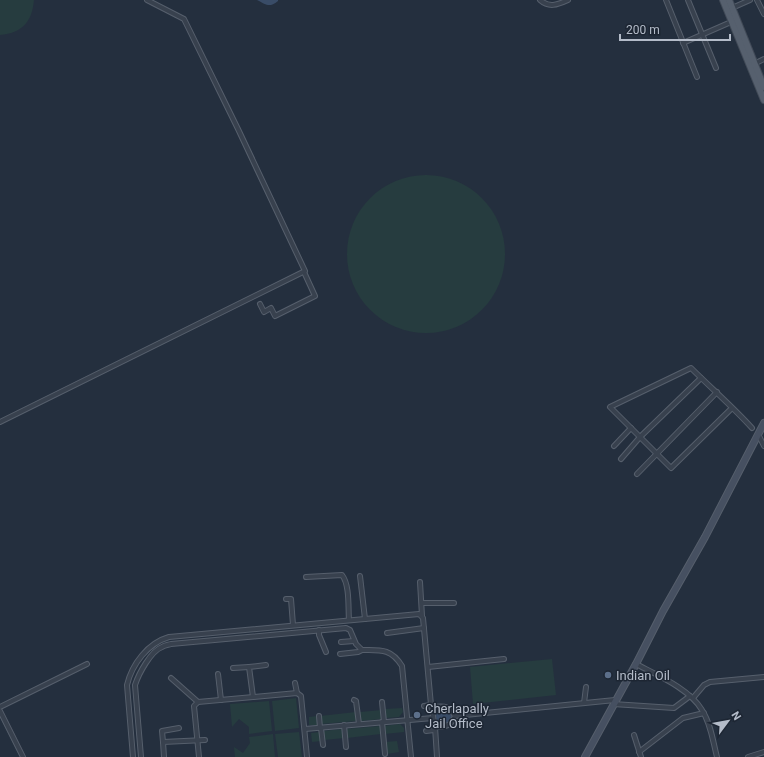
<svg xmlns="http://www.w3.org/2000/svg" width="764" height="757" font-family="Roboto,sans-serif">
<rect width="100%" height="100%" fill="#242f3e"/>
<g fill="#263c3f">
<path d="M0,0H34C32,22 22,33 0,35Z"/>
<circle cx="426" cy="254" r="79"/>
<path d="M552,659L556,695L473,704L470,667Z"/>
<path d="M296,698L299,728L275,731L272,701Z"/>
<path d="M269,701L272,731L249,734V727L239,719L232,727L230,704Z"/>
<path d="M402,708L403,712L399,717L386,718L385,709Z"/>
<path d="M382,710L383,719L360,721V712Z"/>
<path d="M356,712L357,721L321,724L320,716Z"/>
<path d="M317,716L318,725H309V717Z"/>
<path d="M400,724L404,728V732L384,734V726Z"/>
<path d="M381,726V734L347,738L346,729Z"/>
<path d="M343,729L344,738L324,740L323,731Z"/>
<path d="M299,732L302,757H278L275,734Z"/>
<path d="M320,732L321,741L312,742L311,733Z"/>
<path d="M273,734L275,757H235L234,747L243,753L250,743L249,737Z"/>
<path d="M397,741L399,752L387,754L385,742Z"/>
</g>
<g fill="#394c67">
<path d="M257,0H278V1C269,8 267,5 257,0Z"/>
<circle cx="444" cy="716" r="8"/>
</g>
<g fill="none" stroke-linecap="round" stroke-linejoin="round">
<defs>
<g id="street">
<path d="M540,0C549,8 557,5 568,0"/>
<path d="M666,0L697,77"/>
<path d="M688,0L716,68"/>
<path d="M757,0L764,14"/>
<path d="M732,8L750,0"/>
<path d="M683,43L731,22"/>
<path d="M754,64L764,59"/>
<path d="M260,304L264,312L271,308L275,316L315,296L304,272"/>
<path d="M732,408L671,468L610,407L691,368C711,388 733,407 752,428"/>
<path d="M0,422L305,271L238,129L184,19L147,0"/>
<path d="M758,434L764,446"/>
<path d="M614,446L631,428"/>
<path d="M621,459L640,437L701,378"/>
<path d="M637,474L717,392"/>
<path d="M360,576L365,619"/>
<path d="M306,577L342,575C350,585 348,608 349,620"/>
<path d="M420,582L422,616"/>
<path d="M286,599H291L293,625"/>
<path d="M422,603H454"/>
<path d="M319,630V635L326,652"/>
<path d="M387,633L424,628"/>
<path d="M341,642L354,641"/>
<path d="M340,654L358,652L362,650"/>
<path d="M636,664C657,675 690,689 702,710C711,724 713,742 717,757"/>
<path d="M428,667L504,659"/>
<path d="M233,668L249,667"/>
<path d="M218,674L221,700"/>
<path d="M171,678L198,702"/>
<path d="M295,683L297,693"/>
<path d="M253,697L249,667L266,665"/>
<path d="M693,698L704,685L710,682L764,677"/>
<path d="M354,700L356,701L359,724"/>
<path d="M382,702L384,722"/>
<path d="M584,703L586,687"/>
<path d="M613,704L674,708L690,696"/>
<path d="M424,706L431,705"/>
<path d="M0,707L87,664"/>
<path d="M0,711L23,757"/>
<path d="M319,716L320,728"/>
<path d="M455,716L615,700"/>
<path d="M382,722L385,754"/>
<path d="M344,725L346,747"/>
<path d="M435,727L437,757"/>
<path d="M321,728L323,745"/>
<path d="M305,729L433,718"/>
<path d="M426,731L434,730"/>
<path d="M634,735L641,757"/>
<path d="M163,742L162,731L179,728"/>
<path d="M639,752L683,718L704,713"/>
<path d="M133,757L127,685C132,664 148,643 169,637L419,614L423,618L431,705L435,727C447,726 450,727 455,716C448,705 445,706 433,707"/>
<path d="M141,757L135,685C139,673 151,651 162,647C165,645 168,645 171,644L346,628L350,630L356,644L362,650C380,650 391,648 402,666L411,757"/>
<path d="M164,757L163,742L205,740"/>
<path d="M199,757L194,706L198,702L297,693L301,696L307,757"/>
<path d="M748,757L764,752"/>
</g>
<path id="secondary" d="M585,757L636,664L663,611L705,537L764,423"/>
<g id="primary">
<path d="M723,0L764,100"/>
<path d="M729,0L764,87"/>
</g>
</defs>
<use href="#street" stroke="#565f6c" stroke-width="6"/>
<use href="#secondary" stroke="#565f6c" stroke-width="8"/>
<use href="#primary" stroke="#414a57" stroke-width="8"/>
<use href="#street" stroke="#38414e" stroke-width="4"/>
<use href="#secondary" stroke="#465061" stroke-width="6"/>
<use href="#primary" stroke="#56606e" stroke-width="6"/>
</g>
<g fill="#5c6f8a" stroke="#1d2633" stroke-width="1.5">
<circle cx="608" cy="675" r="4"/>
<circle cx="417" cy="715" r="4"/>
</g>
<g text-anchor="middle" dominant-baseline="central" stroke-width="3" stroke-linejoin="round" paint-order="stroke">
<g font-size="13" fill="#b4bcc9" stroke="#1d2633" text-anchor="start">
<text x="616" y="675">Indian Oil</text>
<text x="425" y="708">Cherlapally<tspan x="425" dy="15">Jail Office</tspan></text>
</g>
</g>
<g transform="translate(728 721) rotate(58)" stroke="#1d2633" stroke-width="3" paint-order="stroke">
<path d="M0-3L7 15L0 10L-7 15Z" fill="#b4bcc9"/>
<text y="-6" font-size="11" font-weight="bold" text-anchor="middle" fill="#b4bcc9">N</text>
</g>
<path d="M620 34v6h110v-6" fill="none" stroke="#b4bcc9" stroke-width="2"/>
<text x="626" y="34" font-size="12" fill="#b4bcc9" stroke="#1d2633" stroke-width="3" paint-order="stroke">200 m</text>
</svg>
